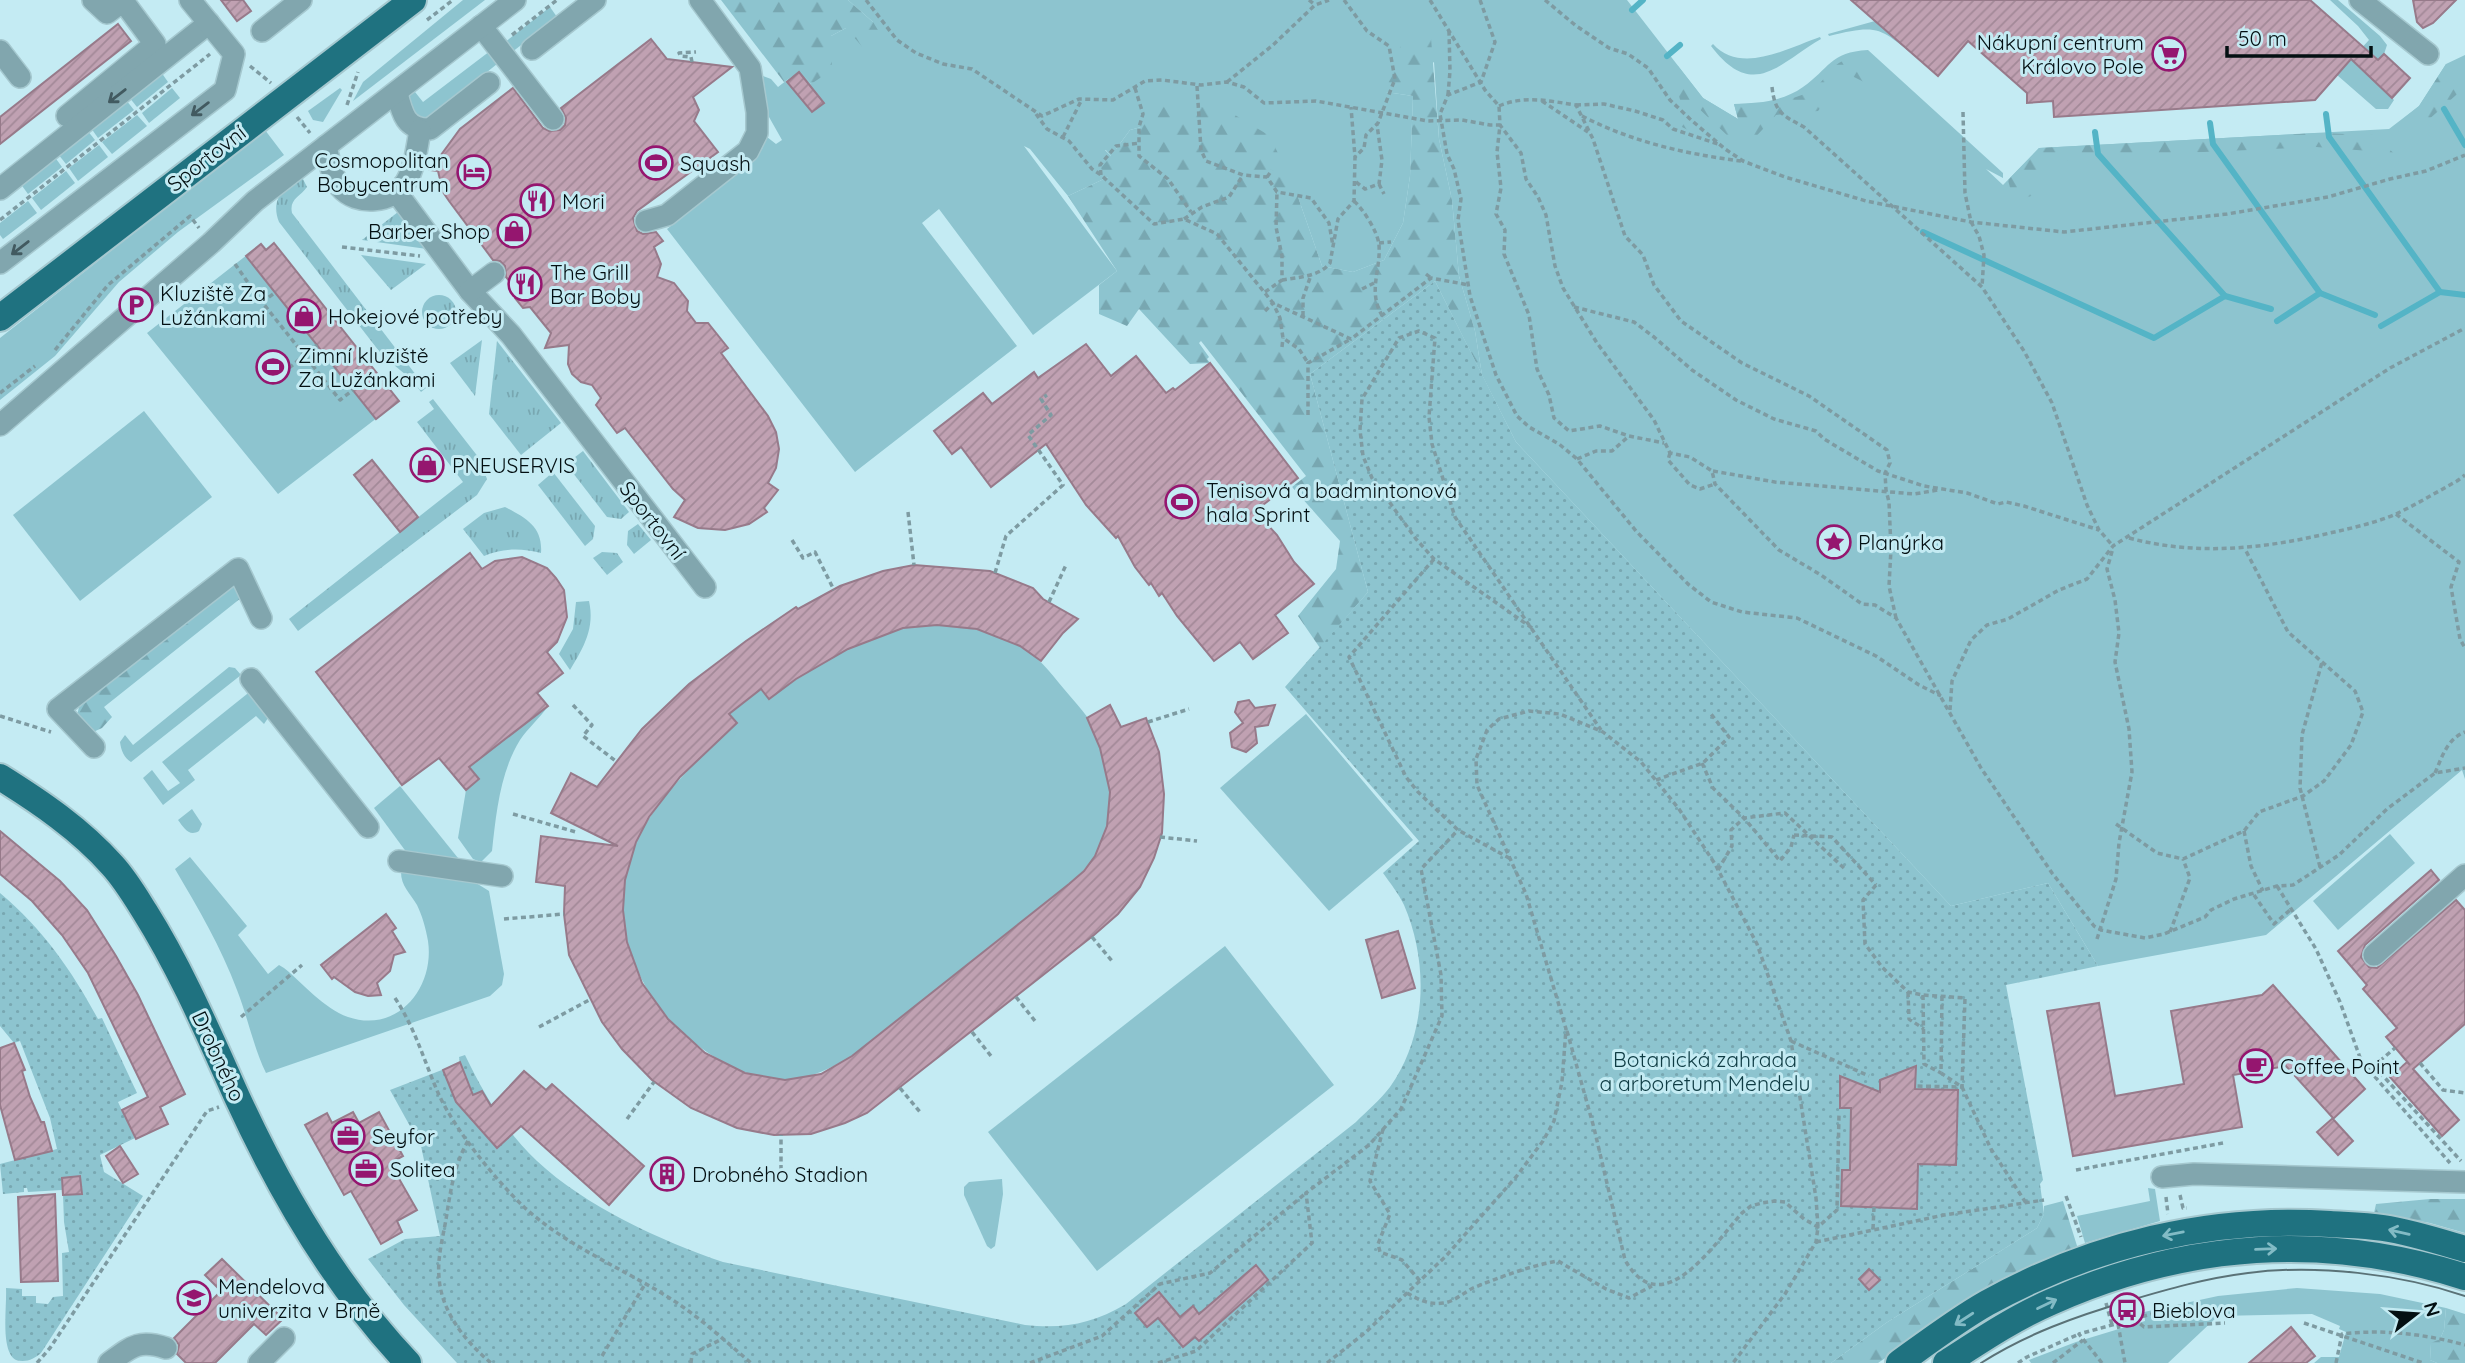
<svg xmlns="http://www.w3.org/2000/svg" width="2465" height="1363" font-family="Quicksand,sans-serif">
<defs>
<pattern id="forest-firs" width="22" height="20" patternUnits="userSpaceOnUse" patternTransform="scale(1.75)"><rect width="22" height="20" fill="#8dc4cf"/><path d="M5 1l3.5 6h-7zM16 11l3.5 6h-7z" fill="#78a7b1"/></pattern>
<pattern id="park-tufts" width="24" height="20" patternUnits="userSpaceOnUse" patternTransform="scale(1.75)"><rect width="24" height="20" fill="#8dc4cf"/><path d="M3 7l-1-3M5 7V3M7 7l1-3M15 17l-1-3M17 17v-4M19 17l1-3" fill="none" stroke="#78a7b1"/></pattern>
<pattern id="garden-dots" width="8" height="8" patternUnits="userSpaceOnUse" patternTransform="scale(1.75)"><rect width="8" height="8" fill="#8dc4cf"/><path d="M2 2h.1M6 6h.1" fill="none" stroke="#78a7b1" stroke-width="1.8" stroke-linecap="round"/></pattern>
<pattern id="building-hatch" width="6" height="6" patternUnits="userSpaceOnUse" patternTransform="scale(1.75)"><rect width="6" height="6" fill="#c0a1b2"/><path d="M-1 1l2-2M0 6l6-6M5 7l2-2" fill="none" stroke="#a38998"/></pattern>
</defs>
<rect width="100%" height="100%" fill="#c4ebf3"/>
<g fill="#8dc4cf">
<path d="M463,0H485L353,101L363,82Z"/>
<path d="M848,0H1627L1703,98L1738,119L1734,104C1758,103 1782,102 1803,87C1829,69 1830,52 1868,50L2003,173V178L1986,169L2003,185L2039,148L2389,129L2419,106L2446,64L2465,55V779L2462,770L2266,935L2098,966L2048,883L1951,906L1516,442L1482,375L1475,331L1459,276L1452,200L1439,139L1434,62L1386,92L1413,96L1410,176L1403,223L1384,260L1353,272L1322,266L1298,197L1141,127L1130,130L1116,149L1105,150L1111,156L1108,177L1068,196L1030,149L1024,146L1117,271L1033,335L939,209L922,223L1017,346L855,472L667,229L753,162L762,149L767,137L776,144L782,140L769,117L763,76L771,79L778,87L800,70L811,84L831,36L846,28L873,22Z"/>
<path d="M2330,0H2338L2380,36L2387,45L2384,54L2367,73L2394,100L2388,109H2376L2337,75L2369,40L2358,26Z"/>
<path d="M550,7L557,17L507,56L500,46Z"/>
<path d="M1875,21L1921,61C1880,29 1882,23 1829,36L1828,34Z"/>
<path d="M1820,37L1821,39C1778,64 1753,101 1711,46L1713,44C1741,75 1788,48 1820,37Z"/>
<path d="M494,48L510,79L497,64L431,117L420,118L409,110L408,98L411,93L415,92L423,102Z"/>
<path d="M161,72L168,82L137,107L129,97Z"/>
<path d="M172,88L180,98L149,123L142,113Z"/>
<path d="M340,88L342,90L323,122L313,120L308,111Z"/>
<path d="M126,100L134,110L98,138L91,128Z"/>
<path d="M137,115L147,126L112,154L102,142Z"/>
<path d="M87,130L95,140L66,164L58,154Z"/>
<path d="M265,130L284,155L178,232L119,282L55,356L0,400V338Z"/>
<path d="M99,145L108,157L78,181L69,168Z"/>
<path d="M54,156L62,167L28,194L20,183Z"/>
<path d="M66,171L75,183L41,210L32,198Z"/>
<path d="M28,201L37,213L3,239L0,235V223Z"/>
<path d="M274,243L399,401L278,494L147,333L261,244L266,249Z"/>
<path d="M144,411L212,497L80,601L13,515Z"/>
<path d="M937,625C963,626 995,631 1019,645C1038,656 1050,672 1064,689C1072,699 1081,708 1088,718C1111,759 1119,814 1095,856C1088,867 1079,875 1069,884L852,1056C829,1069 814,1077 788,1080C768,1082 744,1073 727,1064C661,1030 613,957 625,881C636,813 689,769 736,724L729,714L761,689L769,699C808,670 855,637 904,628C915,626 926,626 937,625Z"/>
<path d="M229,667L235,668L241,675L131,762C124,758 121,750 120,742L125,735L133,745Z"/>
<path d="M252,690L268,718L264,724L256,716L188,770L195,780L163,805L143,778L152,770L168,791L180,783L162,762Z"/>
<path d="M548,706C540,718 528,728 520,740C500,772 496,815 492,851L481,862L473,859L458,838L466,790L479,779L469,767Z"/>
<path d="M1306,714L1413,840L1329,911L1220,788Z"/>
<path d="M400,786L462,863L407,853L374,808Z"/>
<path d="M192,809L202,824L199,831C189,837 184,828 178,820Z"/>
<path d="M2390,834L2415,863L2338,930L2313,901Z"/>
<path d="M190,857L247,926L238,935L268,974L279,965L284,968C304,984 323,1008 348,1017C397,1034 435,988 428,941C426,929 422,915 417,905C410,893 401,886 401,872L468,878L489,891L504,974L502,985L490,996L266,1073C253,1046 248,1018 237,990C221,947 198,908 175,869Z"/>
<path d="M1225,946L1334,1085L1097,1271L988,1132Z"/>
<path d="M1002,1179L1003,1194L995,1246L991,1249L987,1246L964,1195V1187L969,1182Z"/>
<path d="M2148,1188L2155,1189L2160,1221L2085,1243L2077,1216L2150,1201Z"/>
<path d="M2297,1288L2380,1294L2446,1308L2444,1330L2440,1339L2431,1344L2430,1360L2437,1363H2314L2321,1357H2339L2346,1332L2339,1329L2340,1326L2312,1314L2218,1316L2168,1363H2031L2029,1360L2076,1342L2145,1321L2144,1312L2218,1296Z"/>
</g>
<g fill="url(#forest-firs)">
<path d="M721,0H848L873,22L884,40L865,50L846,28L831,36L832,70L811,84L800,71L784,82Z"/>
<path d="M1409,37L1431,38L1439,139L1452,200L1459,276L1475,331L1482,375L1435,281L1310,374L1368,592L1320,648L1298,616L1336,569L1340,541L1292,487L1306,476L1201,341L1199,343L1209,357L1207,359L1210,363L1190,364L1139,309L1127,326L1099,314V285L1117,271L1068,196L1108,177L1101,168L1111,156L1105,149L1112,144L1116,149L1130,130L1141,127L1144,119L1164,103L1225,109L1270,136L1298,197L1322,266L1353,272L1384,260L1403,223L1410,176L1413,96L1386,92L1379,80L1397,51Z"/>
<path d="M1850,59L1880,75L1868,84L1852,76L1841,81L1818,111L1776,115L1748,145L1737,128L1729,137L1694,104L1688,130L1678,125L1682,106L1675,83L1678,66L1703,98L1738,119L1734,104C1758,103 1791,103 1812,90C1827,80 1832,61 1850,59Z"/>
<path d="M2446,64L2465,82V87L2426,122L2403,119L2419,106Z"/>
<path d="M2317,133L2374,135L2400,159L2393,173L2370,151L2316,147L2069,158L2061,168L2046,166L2037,194L2022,199L2012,195L2008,180L2039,148Z"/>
<path d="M238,582L241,598L104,707L112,717L102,728L91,733L76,720L79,707Z"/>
<path d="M2430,1199H2465V1233L2430,1223L2374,1213L2376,1204Z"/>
<path d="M2063,1201L2078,1249L1922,1333L1878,1363H1831L1886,1323L2037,1228L2044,1214V1206Z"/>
<path d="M2446,1308L2465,1314V1363H2437L2430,1360L2431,1343L2440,1339L2444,1330Z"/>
</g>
<g fill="url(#park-tufts)">
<path d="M301,175L307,187C300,197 289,199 292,213L426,388L421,392L412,380L382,355L279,222C270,199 284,188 301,175Z"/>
<path d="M398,212L427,249L362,240Z"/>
<path d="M361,255L426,264L391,290Z"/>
<circle cx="439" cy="312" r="17"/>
<path d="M482,340L475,396L450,363Z"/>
<path d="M497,341L561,423L521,455L489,414Z"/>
<path d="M433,399L479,458L487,479L477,495L298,631L289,619L463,482L417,422L434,409L429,402Z"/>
<path d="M583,451L629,512L621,519L607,517L566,464Z"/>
<path d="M553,472L595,526L593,539L585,546L538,485Z"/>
<path d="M505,507C526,518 543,527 541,553C521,548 503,548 484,556L463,529L484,513Z"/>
<path d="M638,524L651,540L634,554L627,545L628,531Z"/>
<path d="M602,552L617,553L623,562L607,575L593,558Z"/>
<path d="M589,601C595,628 584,647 570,670L559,654L573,629L576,602Z"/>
</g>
<g fill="url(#garden-dots)">
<path d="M1435,281L1516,442L1951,906L2048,883L2098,966L2006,985L2043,1180L2040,1184L2044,1214L2037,1228L1886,1323L1831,1363H457L404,1305L368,1259L405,1239L440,1236L421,1146L390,1090L460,1063L459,1057L465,1055C484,1094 505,1131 537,1161C585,1206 661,1241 723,1262L1025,1325C1064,1329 1092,1324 1126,1304L1356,1122C1367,1111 1380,1100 1390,1087C1427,1035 1429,963 1404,905C1399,894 1390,883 1383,873L1419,841L1285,687L1368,592L1310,374Z"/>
<path d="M0,893C43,929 72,971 98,1019L102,1018L137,1093L118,1102L135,1138L100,1155L104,1172L143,1196L41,1353C34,1359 26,1363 16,1360C0,1351 7,1308 6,1288L22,1289V1296H36V1303L48,1304L53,1297L63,1296L62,1253L69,1252L64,1222L63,1195L82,1193L80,1176L62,1178V1190L28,1192L27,1188H24V1192L3,1194L0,1164L57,1149L50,1118L20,1041L14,1043L0,1026Z"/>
</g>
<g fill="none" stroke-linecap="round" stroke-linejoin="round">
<g stroke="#54b4c6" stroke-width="6">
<path d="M1632,10L1643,0"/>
<path d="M1667,56L1680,45"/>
<path d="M2444,109L2465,145"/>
<path d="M2326,114L2329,137L2440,292L2465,295"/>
<path d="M2210,123L2213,144L2320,293L2375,315"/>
<path d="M2095,132L2098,154L2225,296L2271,309"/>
<path d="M1923,232L2154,338L2225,296"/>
<path d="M2277,321L2320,293"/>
<path d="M2381,326L2440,292"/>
</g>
</g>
<g fill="url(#building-hatch)" stroke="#977a8a" stroke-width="2">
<path d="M221,0H243L251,11L237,21Z"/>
<path d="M1851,0H2310L2378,60L2384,54L2410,78L2392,98L2351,59L2315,100L2054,117L2053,101L2027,103V93L1968,41L1938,76Z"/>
<path d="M2413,0H2456L2433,23L2423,28L2417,22Z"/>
<path d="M118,24L131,41L0,144V117Z"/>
<path d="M651,39L667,59L732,67L693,97L699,110L694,121L718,152L637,211L633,218L637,231L643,234L656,232L663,241L654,247L661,264L657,277L674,283L688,301L687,311L696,323H708L728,348L721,353L768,416L776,432L779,449L776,468L768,483L778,490L764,508L767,512L749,524L725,530L698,528L674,517L685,500L673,489L625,428L617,433L596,405L601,398L592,385L581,382L572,374L568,364L569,345L545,348L551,333L530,307L523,308L515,298L518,291L506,277L505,266L500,261L493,260L449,201L443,192L438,171L430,170L460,129L513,88L543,128L549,131L560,130L565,125L566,118L561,108Z"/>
<path d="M799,72L824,103L812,112L787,82Z"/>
<path d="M274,243L399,401L376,419L246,256L261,244L266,250Z"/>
<path d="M1086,344L1111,376L1136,356L1166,393L1173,388L1175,390L1210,363L1298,478L1255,511L1277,535L1294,562L1314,584L1275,615L1288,633L1253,659L1240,642L1214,661L1177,616L1162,593L1159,596L1151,583L1149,585L1135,567L1118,536L1116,538L1086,505L1046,444L991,487L961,447L952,454L934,431L983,393L992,404L1034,372L1038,378Z"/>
<path d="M372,460L418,517L400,532L354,475Z"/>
<path d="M470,553L482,569L495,561L522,557L547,568L556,578L564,590L567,617L557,642L547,652L563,673L537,693L548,706L469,767L479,779L466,790L439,758L402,785L316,672Z"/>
<path d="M914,565L990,571L1033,588L1043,599L1078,619L1063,633L1041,661L1020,646L977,629L937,625L903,628L848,649L796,679L769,699L761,689L729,714L737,723L680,777L649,817L636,842L625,880L623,910L627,942L642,983L668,1019L705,1053L745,1073L785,1080L821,1074L852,1056L1069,884L1084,871L1095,856L1107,826L1110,792L1100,748L1087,718L1110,705L1121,727L1146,718L1159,752L1164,794L1162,833L1154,858L1140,887L1118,914L1094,935L867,1113L845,1123L811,1134L774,1135L737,1128L691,1108L652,1080L622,1049L602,1022L569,955L564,914L565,886L536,882L541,836L618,846L551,813L571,773L597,787L642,729L689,684L746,641L796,607L798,609L840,586L883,571Z"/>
<path d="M1249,700L1255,708L1275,705L1268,725L1255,727L1257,743L1246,752L1232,747L1230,733L1243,723L1235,712L1238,702Z"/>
<path d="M0,831L60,881L87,910L116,956L138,995L185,1094L160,1107L168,1124L136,1139L122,1110L148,1097L88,973L62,935L32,901L0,874Z"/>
<path d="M2431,870L2439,880L2365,945L2361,957L2369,967L2377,968L2456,900L2465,910V1024L2413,1069L2459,1120L2442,1136L2390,1077L2407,1062L2410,1065L2386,1037L2397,1028L2363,989L2367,985L2338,951Z"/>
<path d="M386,914L396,928L392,931L405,952L394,955L390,971L377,983L381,995L368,996L355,992L334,977L332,979L321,965Z"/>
<path d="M1398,931L1415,988L1382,998L1366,940Z"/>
<path d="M2273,985L2365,1089L2333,1119L2353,1141L2338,1155L2317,1132L2333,1118L2286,1066L2233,1075L2242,1127L2073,1156L2047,1011L2099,1003L2115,1096L2184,1084L2171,1011L2262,995Z"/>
<path d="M14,1043L25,1070L22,1071L30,1097L41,1122H44L52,1151L15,1160L0,1105V1048Z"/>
<path d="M460,1062L473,1095L482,1091L491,1106L524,1071L546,1090L552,1084L644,1166L609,1205L521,1126L497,1148L456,1102L443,1070Z"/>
<path d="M1916,1066L1915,1089L1958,1090L1956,1165L1918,1164L1917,1209L1841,1206L1842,1170H1850L1851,1108H1840V1076L1880,1092V1080Z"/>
<path d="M353,1112L359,1123L379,1112L403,1156L390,1163L417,1210L397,1221L402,1232L381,1244L351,1191L344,1195L305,1125L327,1113L332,1123Z"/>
<path d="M120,1146L138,1174L123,1183L106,1156Z"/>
<path d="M80,1176L82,1194L63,1195L62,1178Z"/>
<path d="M55,1194L58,1281L21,1282L18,1197Z"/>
<path d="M222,1259L283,1319L266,1335L254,1324L215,1363H186L177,1354L179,1345L174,1338L221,1291L205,1275Z"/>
<path d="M1256,1265L1268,1280L1199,1341L1195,1337L1183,1347L1158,1318L1147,1327L1135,1313L1159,1292L1180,1317L1193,1306L1199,1314Z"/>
<path d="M1869,1269L1880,1280L1869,1290L1859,1279Z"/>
<path d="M2291,1327L2315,1356L2306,1363H2249Z"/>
</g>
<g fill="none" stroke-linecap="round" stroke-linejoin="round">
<defs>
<g id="minor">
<path d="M2360,0L2428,54"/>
<path d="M481,26L553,119"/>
<path d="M262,31L301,0"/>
<path d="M532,49L595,0"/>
<path d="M0,51L20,77"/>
<path d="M397,93C402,114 406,130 430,129L489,83"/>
<path d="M67,116L155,44L123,1L107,13L93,0"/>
<path d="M326,146C329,159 331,176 340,187C357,207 393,203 406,182C415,167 417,147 420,130"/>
<path d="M0,189L209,23"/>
<path d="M397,193L470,291L511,335L705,587"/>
<path d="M646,221L667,215L748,151L757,133V112L750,68L700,0"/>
<path d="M0,263L225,90L234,54L190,0"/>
<path d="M470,291L494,273"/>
<path d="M0,425L211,243L255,201L515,0"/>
<path d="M251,679L368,827"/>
<path d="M94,747L58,709L238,569L261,618"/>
<path d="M399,861L502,876"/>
<path d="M2374,955L2465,875"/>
<path d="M2162,1177L2194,1174L2465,1182"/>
<path d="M109,1363C131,1347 138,1339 166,1348"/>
<path d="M259,1363L284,1338"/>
</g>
<g id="major">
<path d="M0,318L413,0"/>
<path d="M0,777C40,802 80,829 112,865C125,879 135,896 145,912C182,971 209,1035 237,1097C281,1193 335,1286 408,1363"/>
<path d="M1899,1363C1928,1342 1957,1320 1987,1303C2092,1245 2210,1216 2330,1224C2347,1225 2365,1225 2383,1228C2410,1232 2438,1241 2465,1249"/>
<path d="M1946,1363C1980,1341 2014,1318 2051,1302C2185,1242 2325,1232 2465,1277"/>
</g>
</defs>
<use href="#minor" stroke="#a5c8cf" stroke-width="24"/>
<use href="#major" stroke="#a5c8cf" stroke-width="30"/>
<g stroke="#7e9ba2" stroke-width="3.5" stroke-dasharray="5 3.5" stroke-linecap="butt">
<path d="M866,0L897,40L916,53L943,64L972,69L1042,116L1079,99L1113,100L1145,81L1162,80L1201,85L1227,82L1244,87L1264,103L1316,101L1428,121L1462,120L1490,125H1500L1497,152L1501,188L1496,214L1505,230L1504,254L1529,315L1537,369L1549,395L1554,418L1569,431L1600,426L1629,436L1664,443"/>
<path d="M1309,0L1315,5"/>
<path d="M1344,0L1367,31L1389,46L1395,79L1378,123L1366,135L1364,148L1355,157"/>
<path d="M1430,0L1485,90L1499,106L1500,125L1521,153L1526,179L1538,197L1546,215L1555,266L1563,288L1597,343L1654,420L1670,453L1690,457L1712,471L1715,484L1779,550L1821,575L1862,604L1875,605L1896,618L1981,768L2052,873L2094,926L2101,930L2145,938L2164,934L2205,917L2211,910L2234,899L2277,886L2293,885L2339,855L2387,809L2435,773L2465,768"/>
<path d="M1480,0L1495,42L1481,82L1448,95L1440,114L1447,154L1454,169L1461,199L1458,220L1470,296L1496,375L1517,416L1529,427L1559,444L1577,459L1636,531L1688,584L1711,602L1742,612L1797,618L1876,656L1919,685L1941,696"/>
<path d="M1545,0L1575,25L1609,48L1628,54L1648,68L1670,100L1690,119L1725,149L1743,161L1785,177L1866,201L1971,222L2064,232L2227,214L2328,197L2390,179L2426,171L2465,155"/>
<path d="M427,20L453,0"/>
<path d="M512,35L557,0"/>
<path d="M692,62L691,57L681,56L679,53L696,52"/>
<path d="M250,66L271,83"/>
<path d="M1227,82L1273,45L1315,5L1329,0"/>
<path d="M1197,86L1201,150L1206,161L1243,175L1267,177L1277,192L1311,198L1329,223L1333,246"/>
<path d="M1772,87C1775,113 1782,115 1804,127L1982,287L2024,351L2052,403L2087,505L2099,530L2113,546"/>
<path d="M1135,88L1143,114L1139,127V156L1168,179L1191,212"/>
<path d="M1448,95L1450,71L1449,31"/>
<path d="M1542,101L1588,132"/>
<path d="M347,105L358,72"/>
<path d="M1576,105L1604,104L1635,111L1663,120L1673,129L1718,144"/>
<path d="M1499,106C1525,95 1549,101 1576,105L1593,139L1625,236L1643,255L1654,285L1681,321L1742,363L1809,396L1887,450L1890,463L1885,473L1886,490L1889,502L1891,549L1889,586L1896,618"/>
<path d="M1963,112L1965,193L1971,222L1979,236L1984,255L1982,287"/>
<path d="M1036,114L1047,129L1069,141L1092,169L1101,175L1154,224L1184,219L1217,234L1273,303L1351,339L1431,278L1469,285"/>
<path d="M1582,116C1632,142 1686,154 1741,161"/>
<path d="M297,117L310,133"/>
<path d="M1063,137L1082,99"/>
<path d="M1101,175L1100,165L1116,146L1140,143"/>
<path d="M1267,177L1272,170"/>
<path d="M1356,182L1365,189L1379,184L1382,160L1377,125"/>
<path d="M1379,184L1384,194"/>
<path d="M1354,201C1363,209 1378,232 1379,245C1381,271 1367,292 1383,317"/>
<path d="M1184,219L1202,207L1229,197L1243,175"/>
<path d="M0,220L210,54"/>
<path d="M1379,243L1391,242"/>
<path d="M342,247L420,256"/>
<path d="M235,264L258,297L340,400L353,390"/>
<path d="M1426,274L1431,278"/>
<path d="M1282,280C1298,277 1319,277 1330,263L1338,219L1354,201L1355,157L1351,107"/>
<path d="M1362,289L1374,283"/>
<path d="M1265,292L1282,280V256L1276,227L1277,192"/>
<path d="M262,302L276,292"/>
<path d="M1574,307L1634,322L1654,337L1692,370L1736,400L1774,419L1816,431L1824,439L1878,471L1924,486L1967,493L1998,504L2006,502L2024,506L2099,530"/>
<path d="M1265,311L1273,303L1280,318L1283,338L1299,349L1308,363"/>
<path d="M1303,316V298L1311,275"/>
<path d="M1282,347L1283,338"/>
<path d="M55,350L108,285L190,216L199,228"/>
<path d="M289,368L317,345"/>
<path d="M0,393L35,366"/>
<path d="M1308,415V363L1351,339"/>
<path d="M1670,453L1668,460L1690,485L1700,489L1715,484"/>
<path d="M1577,459L1596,451H1612L1629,436"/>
<path d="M1713,471L1775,482L1914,494L1938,490"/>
<path d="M908,512L914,565"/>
<path d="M2396,514L2459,562L2451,587L2460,639L2465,648"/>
<path d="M2129,538C2197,556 2262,549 2330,533C2352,528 2375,523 2396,514C2417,504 2437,492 2457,481L2465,475"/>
<path d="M792,540L803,558L815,552L834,590"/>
<path d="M1434,559L1349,657L1406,777L1418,792L1458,830L1511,859"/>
<path d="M995,573L1006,536L1063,485L1028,435L1051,415L1041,399L1047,395"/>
<path d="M1049,602L1066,565"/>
<path d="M1532,628L1434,559L1416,539L1372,478L1363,456L1360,430L1362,399L1399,338L1419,331L1435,338L1429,417L1432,444L1455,517L1601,730"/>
<path d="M573,705L592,725L583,736L617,762"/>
<path d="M1950,710L1952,681L1971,640L1987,625L2008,619L2059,590L2087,579L2113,546L2390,368L2465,328"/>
<path d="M0,716L51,732"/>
<path d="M1148,722L1189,709"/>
<path d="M1702,763L1713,788L1744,818L1780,861L1791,847L1794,835"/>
<path d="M2435,773C2442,757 2447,739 2465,732"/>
<path d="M1656,780L1703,763L1729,737L1711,714"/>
<path d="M513,814L576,832"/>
<path d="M2116,824L2157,853L2183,859L2244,831L2259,812L2303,796L2324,781L2351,745L2363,712L2355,691L2288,632L2245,549"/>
<path d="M2244,831L2251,866L2263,891"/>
<path d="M1160,837L1197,841"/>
<path d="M2320,867L2300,788L2302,735L2322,662"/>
<path d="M1718,870L1732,846L1731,830L1744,818L1785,813L1846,870"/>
<path d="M1876,885L1863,900L1865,944L1882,967L1908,992L1923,995L1965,998L1962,1087L1915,1086"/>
<path d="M2277,886L2316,949L2340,1002L2362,1063L2369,1070L2395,1048"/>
<path d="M2254,895L2274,924L2290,910"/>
<path d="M504,919L564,914"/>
<path d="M2170,932L2190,878L2183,859"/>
<path d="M1092,937L1112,961"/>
<path d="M2097,939L2116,879L2119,843L2132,772L2129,729L2115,662L2119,633L2115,600L2107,569L2113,548"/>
<path d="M1908,992L1909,1019L1924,1029"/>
<path d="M1923,995L1924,1064L1941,1073"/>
<path d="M1942,996L1941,1073L1962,1087L1991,1149L2026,1203"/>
<path d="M1016,997L1035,1021"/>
<path d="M395,998C416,1030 424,1061 439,1095C456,1131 494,1178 523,1206C562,1243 617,1266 663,1294C695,1313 723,1339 751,1363"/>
<path d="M241,1017L302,965"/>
<path d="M539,1027L591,999"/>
<path d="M1567,1031L1594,1128L1625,1260C1662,1325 1714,1244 1742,1213L1751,1206L1762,1203L1775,1201L1785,1202L1804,1219L1818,1227L1837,1210L1839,1114"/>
<path d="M972,1032L991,1056"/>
<path d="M1791,1041L1869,1076"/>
<path d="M2420,1063L2443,1090L2465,1093"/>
<path d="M2374,1066L2461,1161"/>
<path d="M2369,1070L2450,1163"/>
<path d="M900,1088L920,1112"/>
<path d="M627,1119L654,1082"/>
<path d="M1383,1129L1370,1181L1390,1214L1378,1244L1380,1252L1402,1260L1420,1281"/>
<path d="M468,1141C455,1163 451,1188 447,1213C444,1234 437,1256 439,1277C441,1312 466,1342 491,1363"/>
<path d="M781,1170V1135"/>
<path d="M2076,1170L2223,1143"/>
<path d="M2180,1195L2183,1208H2187"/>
<path d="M2066,1196L2081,1237"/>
<path d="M2166,1197L2168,1214"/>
<path d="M1873,1229L1874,1207"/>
<path d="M1816,1242L1944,1215L2044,1200"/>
<path d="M1407,1293C1419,1300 1429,1305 1443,1303C1454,1302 1463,1293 1473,1288C1500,1277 1529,1266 1558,1261L1606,1289L1629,1298L1652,1286"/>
<path d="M2106,1303L2112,1325"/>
<path d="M2134,1319L2183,1305"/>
<path d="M2304,1323L2423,1363"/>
<path d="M2118,1324L2125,1363"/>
<path d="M602,1356L645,1284"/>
<path d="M37,1363L50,1348L207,1111L219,1107"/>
<path d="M691,1363L692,1354L722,1339"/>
<path d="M1030,1363L1102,1336L1160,1284L1210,1273L1306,1193"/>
<path d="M1158,1363L1196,1351L1312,1243L1306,1193L1369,1145L1401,1109L1442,1016L1441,975L1421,869L1458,830"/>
<path d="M1327,1363L1366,1332L1446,1256L1516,1177L1543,1141L1554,1121L1562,1082L1566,1029L1526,894L1477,785L1476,759L1487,730L1499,719L1529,711L1560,714L1603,732L1641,762L1679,809L1715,864L1757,944L1791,1041L1816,1198L1818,1227L1816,1242L1785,1294L1733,1363"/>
<path d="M2018,1363L2027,1357L2079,1334"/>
<path d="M2053,1363L2083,1340"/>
<path d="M2102,1363L2079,1334L2134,1319L2144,1327L2225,1323"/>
<path d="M2336,1363L2342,1334C2383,1329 2425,1334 2465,1345"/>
</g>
<use href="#minor" stroke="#81a6ae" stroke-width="21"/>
<use href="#major" stroke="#1f7280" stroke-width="26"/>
<path stroke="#5a7277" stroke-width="2" d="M1981,1363C2026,1334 2077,1316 2128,1301C2168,1289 2207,1278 2248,1273C2316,1264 2400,1274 2465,1296"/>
<path stroke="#7e9ba2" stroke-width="3.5" stroke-dasharray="5 3.5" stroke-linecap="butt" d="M1794,835L1832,837L1876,885"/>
</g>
<defs><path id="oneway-shaft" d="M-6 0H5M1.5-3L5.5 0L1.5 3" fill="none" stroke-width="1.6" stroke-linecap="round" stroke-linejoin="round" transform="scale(1.75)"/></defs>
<g stroke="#425a60">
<use href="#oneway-shaft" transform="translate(117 96) rotate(142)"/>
<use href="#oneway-shaft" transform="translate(200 109) rotate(143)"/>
<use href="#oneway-shaft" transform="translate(20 248) rotate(142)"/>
</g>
<g stroke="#82bbc5">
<use href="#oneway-shaft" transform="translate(2399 1232) rotate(-167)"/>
<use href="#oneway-shaft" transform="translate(2173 1234) rotate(169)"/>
<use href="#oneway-shaft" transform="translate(2266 1249) rotate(-2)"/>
<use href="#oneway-shaft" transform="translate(2047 1304) rotate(-26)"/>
<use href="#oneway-shaft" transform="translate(1964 1319) rotate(147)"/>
</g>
<defs>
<symbol id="supermarket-ring" viewBox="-11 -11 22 22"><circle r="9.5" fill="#c4ebf3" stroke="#95166f" stroke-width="1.5"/><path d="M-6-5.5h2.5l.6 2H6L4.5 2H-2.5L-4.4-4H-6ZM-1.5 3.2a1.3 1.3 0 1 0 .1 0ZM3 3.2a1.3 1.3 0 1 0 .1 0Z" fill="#95166f"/></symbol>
<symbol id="stadium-ring" viewBox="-11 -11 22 22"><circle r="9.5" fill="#c4ebf3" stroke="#95166f" stroke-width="1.5"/><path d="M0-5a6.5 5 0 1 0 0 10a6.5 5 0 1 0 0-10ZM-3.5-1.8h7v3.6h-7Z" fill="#95166f"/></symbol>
<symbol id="hotel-ring" viewBox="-11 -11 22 22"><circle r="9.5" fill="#c4ebf3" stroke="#95166f" stroke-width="1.5"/><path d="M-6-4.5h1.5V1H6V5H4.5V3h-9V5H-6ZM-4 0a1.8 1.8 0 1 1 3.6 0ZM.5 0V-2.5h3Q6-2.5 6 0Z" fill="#95166f"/></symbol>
<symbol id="restaurant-ring" viewBox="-11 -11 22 22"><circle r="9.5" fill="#c4ebf3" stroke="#95166f" stroke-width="1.5"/><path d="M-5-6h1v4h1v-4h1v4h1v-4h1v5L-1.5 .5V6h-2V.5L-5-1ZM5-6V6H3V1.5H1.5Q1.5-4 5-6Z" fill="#95166f"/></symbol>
<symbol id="shop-ring" viewBox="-11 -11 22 22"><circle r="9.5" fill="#c4ebf3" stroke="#95166f" stroke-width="1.5"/><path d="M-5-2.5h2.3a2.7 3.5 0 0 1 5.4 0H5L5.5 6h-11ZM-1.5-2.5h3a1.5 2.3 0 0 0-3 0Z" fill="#95166f"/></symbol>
<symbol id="parking-ring" viewBox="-11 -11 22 22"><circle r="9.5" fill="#c4ebf3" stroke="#95166f" stroke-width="1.5"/><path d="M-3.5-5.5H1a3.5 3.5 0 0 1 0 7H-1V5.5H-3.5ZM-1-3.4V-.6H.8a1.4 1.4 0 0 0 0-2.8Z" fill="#95166f"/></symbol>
<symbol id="sight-ring" viewBox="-11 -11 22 22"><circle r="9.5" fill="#c4ebf3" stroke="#95166f" stroke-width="1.5"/><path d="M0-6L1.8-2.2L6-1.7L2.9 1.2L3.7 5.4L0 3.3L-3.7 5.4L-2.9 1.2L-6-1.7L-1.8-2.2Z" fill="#95166f"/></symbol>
<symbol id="cafe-ring" viewBox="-11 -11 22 22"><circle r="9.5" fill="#c4ebf3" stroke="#95166f" stroke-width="1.5"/><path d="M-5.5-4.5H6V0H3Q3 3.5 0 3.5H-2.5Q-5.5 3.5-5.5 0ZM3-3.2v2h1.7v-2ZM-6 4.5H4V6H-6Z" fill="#95166f"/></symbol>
<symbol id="office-ring" viewBox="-11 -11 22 22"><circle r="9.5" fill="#c4ebf3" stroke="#95166f" stroke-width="1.5"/><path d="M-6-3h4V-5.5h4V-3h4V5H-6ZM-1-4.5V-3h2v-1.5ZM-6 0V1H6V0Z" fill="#95166f"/></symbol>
<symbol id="building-ring" viewBox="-11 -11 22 22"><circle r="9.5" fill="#c4ebf3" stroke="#95166f" stroke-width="1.5"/><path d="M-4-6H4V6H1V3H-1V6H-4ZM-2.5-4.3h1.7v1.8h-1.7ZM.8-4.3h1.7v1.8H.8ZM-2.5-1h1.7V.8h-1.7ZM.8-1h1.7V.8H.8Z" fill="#95166f"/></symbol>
<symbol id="university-ring" viewBox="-11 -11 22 22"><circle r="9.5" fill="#c4ebf3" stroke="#95166f" stroke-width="1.5"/><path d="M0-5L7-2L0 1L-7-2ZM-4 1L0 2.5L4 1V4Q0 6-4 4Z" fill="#95166f"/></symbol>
<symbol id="bus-ring" viewBox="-11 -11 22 22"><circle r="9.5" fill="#c4ebf3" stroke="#95166f" stroke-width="1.5"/><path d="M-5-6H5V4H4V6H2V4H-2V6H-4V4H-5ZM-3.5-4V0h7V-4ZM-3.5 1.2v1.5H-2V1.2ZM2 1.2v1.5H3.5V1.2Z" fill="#95166f"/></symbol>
</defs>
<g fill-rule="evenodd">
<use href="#supermarket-ring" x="2150" y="35" width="38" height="38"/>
<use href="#stadium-ring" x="637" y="144" width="38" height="38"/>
<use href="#hotel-ring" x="455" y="153" width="38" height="38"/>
<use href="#restaurant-ring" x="518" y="182" width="38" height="38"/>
<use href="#shop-ring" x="495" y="212" width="38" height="38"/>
<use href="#restaurant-ring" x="506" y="265" width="38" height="38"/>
<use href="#parking-ring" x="117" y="286" width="38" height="38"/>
<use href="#shop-ring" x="285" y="297" width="38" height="38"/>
<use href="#stadium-ring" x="254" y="348" width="38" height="38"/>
<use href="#shop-ring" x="408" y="446" width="38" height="38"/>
<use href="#stadium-ring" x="1163" y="483" width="38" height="38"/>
<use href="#sight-ring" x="1815" y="523" width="38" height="38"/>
<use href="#cafe-ring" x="2237" y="1047" width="38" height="38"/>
<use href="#office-ring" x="329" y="1117" width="38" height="38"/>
<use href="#office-ring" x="347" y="1150" width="38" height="38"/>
<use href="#building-ring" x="648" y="1155" width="38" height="38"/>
<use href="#university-ring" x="175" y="1279" width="38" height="38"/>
<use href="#bus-ring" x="2108" y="1291" width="38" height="38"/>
</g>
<g text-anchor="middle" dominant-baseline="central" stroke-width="6" stroke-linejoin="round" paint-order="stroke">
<g font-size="21" fill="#030f12" stroke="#c4ebf3" text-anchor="start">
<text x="2144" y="42" text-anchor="end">Nákupní centrum<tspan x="2144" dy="24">Královo Pole</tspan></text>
<text x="449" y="160" text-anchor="end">Cosmopolitan<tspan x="449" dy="24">Bobycentrum</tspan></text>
<text x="680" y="163">Squash</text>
<text x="562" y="201">Mori</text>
<text x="490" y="231" text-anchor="end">Barber Shop</text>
<text x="550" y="272">The Grill<tspan x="550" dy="24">Bar Boby</tspan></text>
<text x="160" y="293">Kluziště Za<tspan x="160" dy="24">Lužánkami</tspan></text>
<text x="328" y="316">Hokejové potřeby</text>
<text x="298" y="355">Zimní kluziště<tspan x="298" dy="24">Za Lužánkami</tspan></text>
<text x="452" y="465">PNEUSERVIS</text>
<text x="1206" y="490">Tenisová a badmintonová<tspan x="1206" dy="24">hala Sprint</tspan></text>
<text x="1858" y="542">Planýrka</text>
<text x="2280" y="1066">Coffee Point</text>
<text x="372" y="1136">Seyfor</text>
<text x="390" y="1169">Solitea</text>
<text x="692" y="1174">Drobného Stadion</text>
<text x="218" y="1286">Mendelova<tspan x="218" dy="24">univerzita v Brně</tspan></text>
<text x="2152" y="1310">Bieblova</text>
</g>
<g font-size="21" fill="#030f12" stroke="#c4ebf3">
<text transform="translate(206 158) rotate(-38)">Sportovní</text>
<text transform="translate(653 520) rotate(52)">Sportovní</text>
<text transform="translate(219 1056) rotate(65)">Drobného</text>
</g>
<g font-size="21" fill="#0e3b43" stroke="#c4ebf3">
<text x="1705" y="1059">Botanická zahrada<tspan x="1705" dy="24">a arboretum Mendelu</tspan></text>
</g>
</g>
<g transform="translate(2416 1314) rotate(73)" stroke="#c4ebf3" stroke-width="5" paint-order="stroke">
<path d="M0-5L12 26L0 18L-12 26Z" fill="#030f12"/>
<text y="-10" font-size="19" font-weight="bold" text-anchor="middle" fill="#030f12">N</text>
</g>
<path d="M2227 46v10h144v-10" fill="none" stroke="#030f12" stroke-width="3.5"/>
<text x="2238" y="46" font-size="21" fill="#030f12" stroke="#c4ebf3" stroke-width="5" paint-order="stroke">50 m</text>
</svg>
